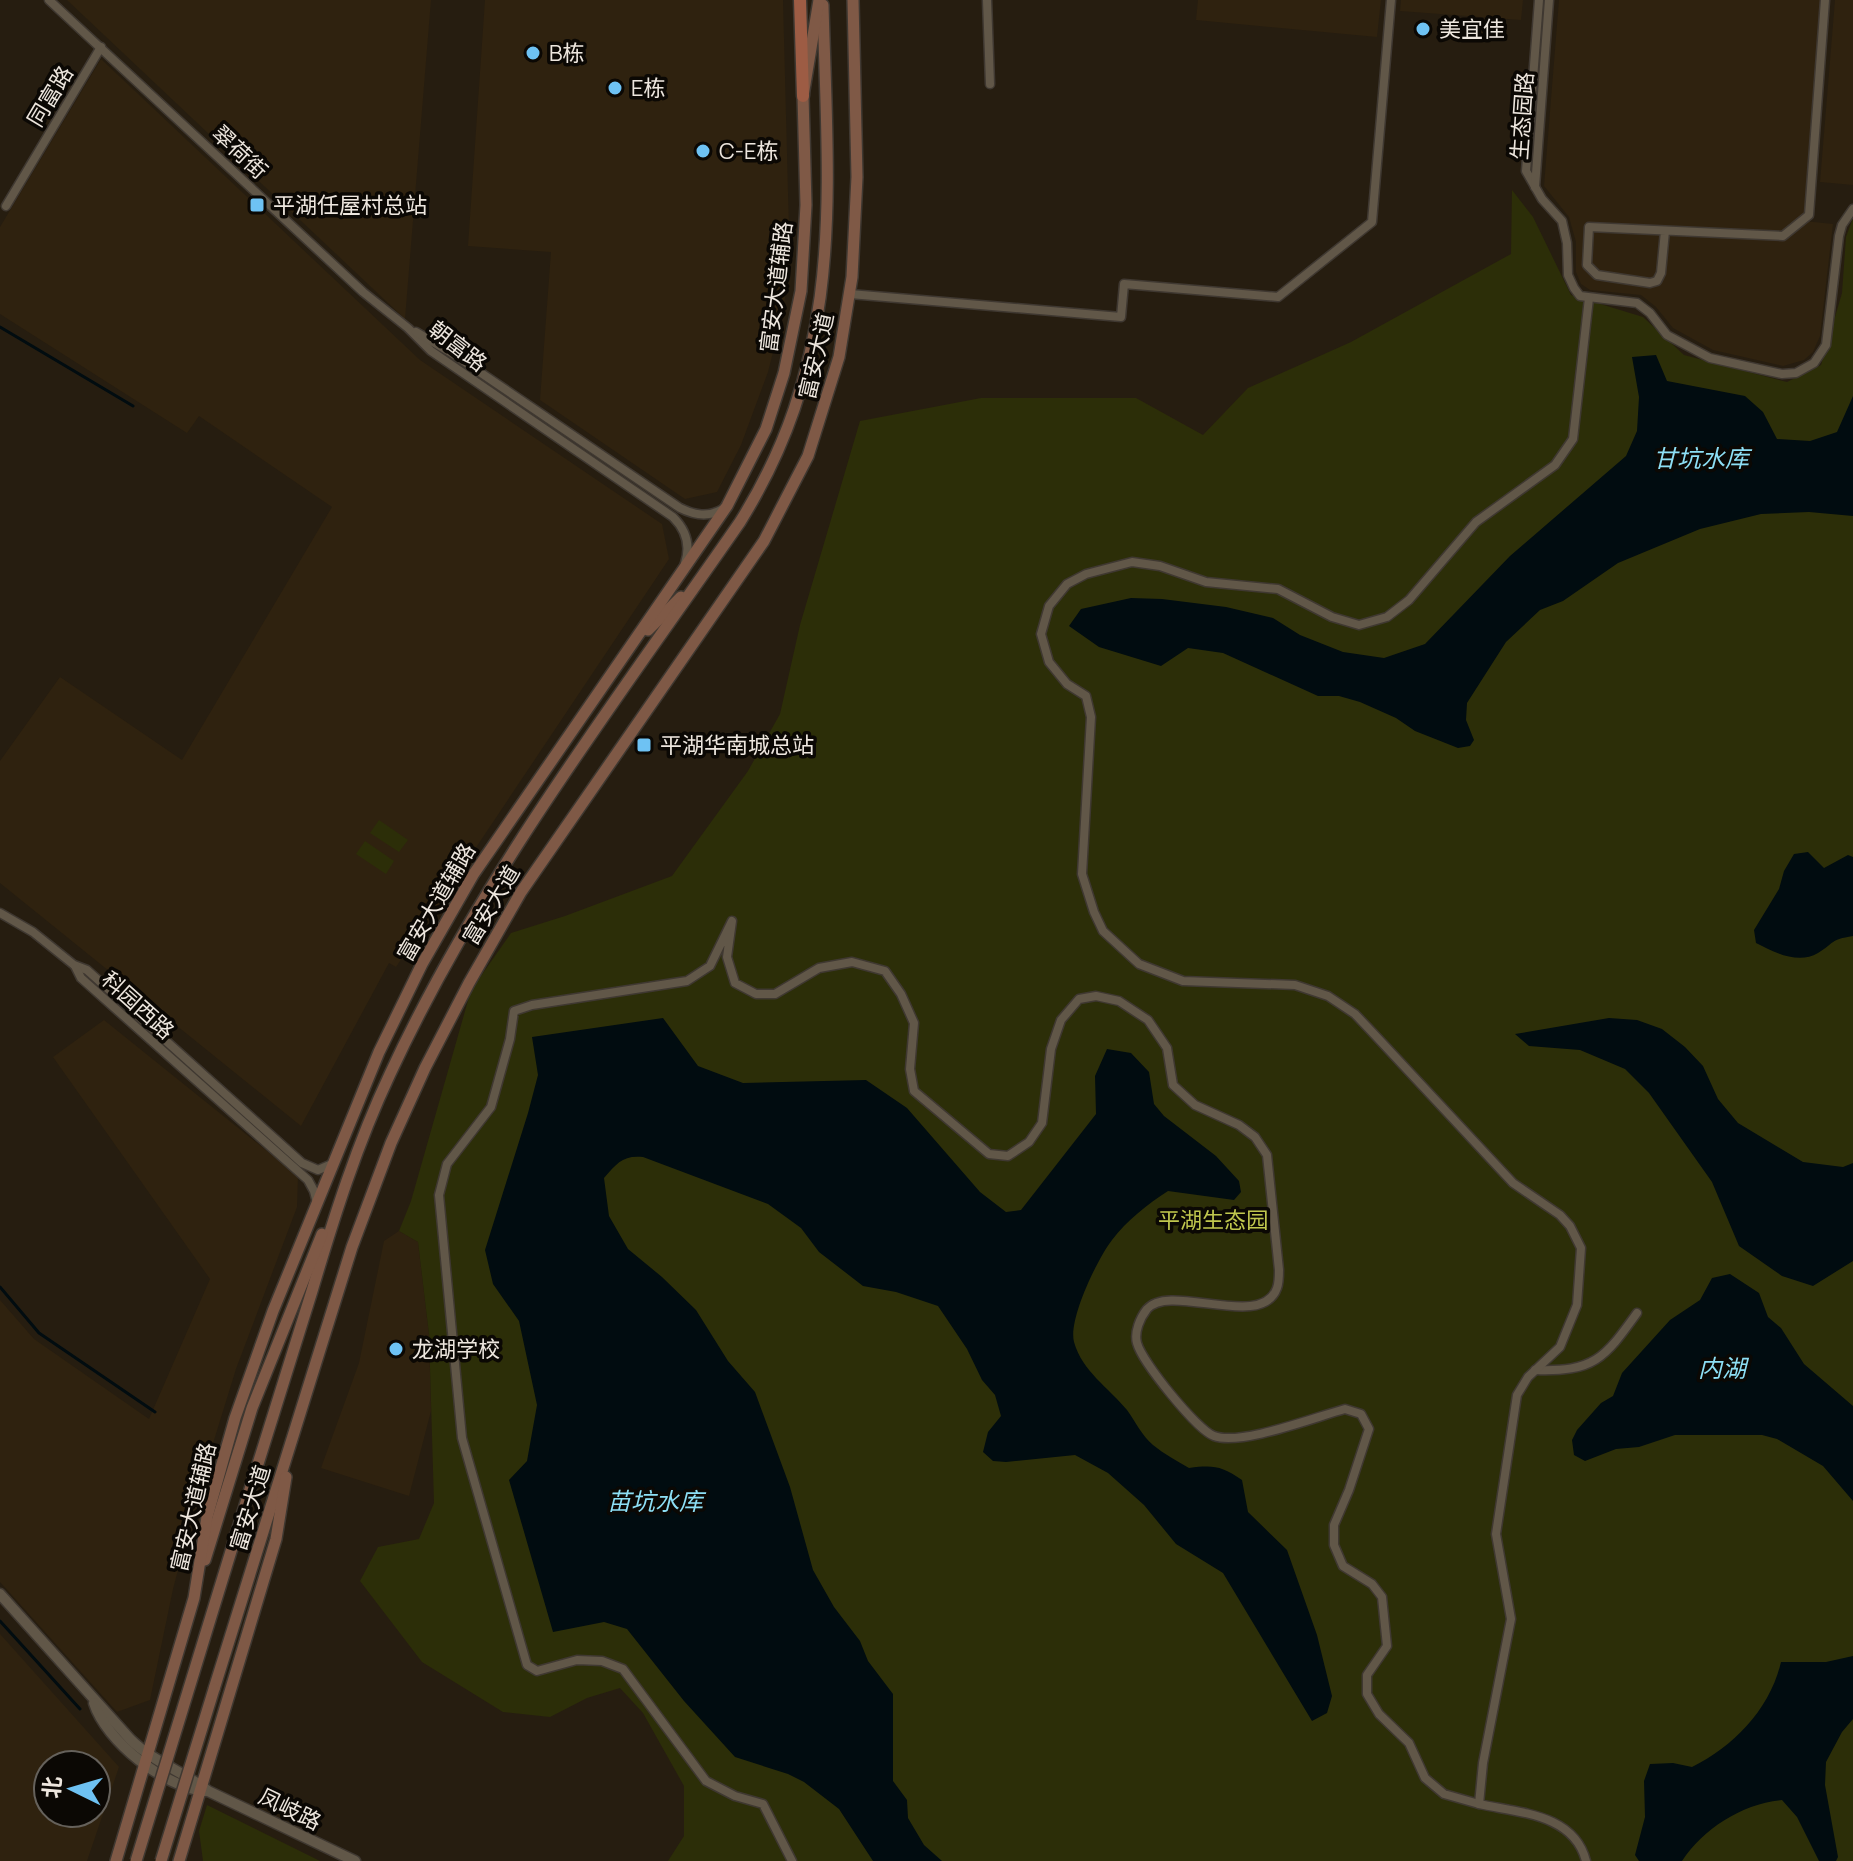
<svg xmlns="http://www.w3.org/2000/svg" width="1853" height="1861" font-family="Manrope,'Noto Sans SC',sans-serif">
<rect width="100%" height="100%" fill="#261d10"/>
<g fill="#2f220f" fill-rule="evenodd">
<path d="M67,0H431L405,319Z"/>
<path d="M485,0H783L790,269L781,321L768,372L741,445L717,492L685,499L540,400L551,252L468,246Z"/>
<path d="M1198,0H1381L1377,37L1196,20Z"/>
<path d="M1401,0H1523L1521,20L1400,11Z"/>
<path d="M1559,0H1821L1804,221L1833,224L1820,336L1813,352L1804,360L1783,366L1713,350L1673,328L1656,307L1641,295L1590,290L1581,284L1576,272V242L1569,217L1544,186Z"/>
<path d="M1835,0H1853V185L1820,182Z"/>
<path d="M101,59L420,360L662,524L669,559L396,967L389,963L301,1126L0,883V761L60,677L182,760L332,507L199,416L187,433L0,314V227Z"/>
<path d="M104,1020L298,1176L297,1207L236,1369L202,1479L173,1589L150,1700L117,1712L0,1582V1300L34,1339L149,1419L210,1279L53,1057Z"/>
<path d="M399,1231L418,1242L429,1334L431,1411L409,1496L321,1468L359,1363L384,1241Z"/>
<path d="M0,1634L119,1767L87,1861H0ZM48,1765H96V1813H48Z"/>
</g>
<g fill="#2c2e08">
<path d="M1512,190L1533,217L1571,295L1643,317L1684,355L1787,382L1821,365L1842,293L1846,237L1853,218V1861H668L684,1836V1786L643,1713L620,1688L587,1698L550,1717L503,1712L422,1662L360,1581L378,1547L419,1539L434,1503L429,1334L418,1242L399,1231L411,1201L471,990L511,933L565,916L672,876L748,771L780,714L800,625L860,421L981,398H1136L1203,435L1248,388L1351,342L1511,254Z"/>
<path d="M379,820L408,840L399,852L370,833Z"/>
<path d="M365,841L394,861L386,874L356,854Z"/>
<path d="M207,1805L320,1861H203L199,1831Z"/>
</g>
<g fill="#010c10">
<path d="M1656,355L1667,381L1745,396L1763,412L1777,439L1810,441L1837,432L1853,396V516L1809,512L1761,514L1700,529L1618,563L1563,601L1540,610L1506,642L1467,703L1466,720L1474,740L1470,746L1458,748L1415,731L1396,718L1360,702L1339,696H1318L1223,653L1188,648L1161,666L1099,647L1069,626L1081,609L1131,598L1162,599L1226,607L1273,618L1300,635L1343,652L1384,658L1425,644L1510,556L1626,456L1637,431L1639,397L1632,357Z"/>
<path d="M1808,852L1824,868L1848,855L1853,857V936C1829,940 1836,942 1818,953C1798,965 1774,952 1756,943L1754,930L1779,889L1784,871L1794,854Z"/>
<path d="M663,1018L698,1066L743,1083L866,1080L907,1108L980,1192L1006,1212L1021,1210L1096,1114L1095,1076L1107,1049L1131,1053L1149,1072L1154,1104L1164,1116L1216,1156L1239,1181L1241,1192L1234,1200L1168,1191C1148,1204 1127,1220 1112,1240C1098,1258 1068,1319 1074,1342C1082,1371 1109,1388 1127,1410C1135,1421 1142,1436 1153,1445C1164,1454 1177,1461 1189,1468C1214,1465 1221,1466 1242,1480L1248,1512L1287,1550L1317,1635L1332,1696L1327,1713L1312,1721L1223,1573L1176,1544L1144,1505L1108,1473L1075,1455L1006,1462L993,1461L983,1452L988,1432L1001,1416L995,1395L982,1380L967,1349L938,1306L896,1292L863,1286L819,1252L801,1228L768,1204L643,1157C623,1155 617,1163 604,1178L609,1216L628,1249L662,1277L696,1310L728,1361L755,1392L790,1487L813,1570L834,1607L860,1641L868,1661L893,1694V1781L907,1800L908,1818L924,1845L942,1861H873L839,1809L804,1782L788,1774L735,1757L684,1701L627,1629L604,1622L553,1632L509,1480L527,1461L537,1405L519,1321L493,1284L485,1250L528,1113L538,1075L532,1037Z"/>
<path d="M1609,1018L1637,1020L1662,1029L1685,1047L1703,1066L1718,1099L1738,1123L1803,1162L1843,1167L1853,1163V1261L1813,1286L1782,1276L1739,1246L1712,1182L1649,1093L1625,1069L1580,1050L1529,1046L1515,1034Z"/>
<path d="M1730,1274L1759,1293L1768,1317L1781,1328L1804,1364L1853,1406V1501L1823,1466L1777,1439L1762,1435H1675L1639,1447L1616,1449L1585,1461L1574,1455L1572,1440L1577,1430L1601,1403L1613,1396L1622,1373L1670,1320L1700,1300L1712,1278Z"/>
<path d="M1853,1656V1719L1842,1732L1826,1762L1825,1785L1838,1857L1836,1861H1819L1797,1817L1782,1800C1742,1804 1704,1828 1682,1861H1639L1635,1855L1645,1817L1644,1781L1650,1764L1673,1763L1692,1767C1734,1746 1770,1709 1781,1662H1826Z"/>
</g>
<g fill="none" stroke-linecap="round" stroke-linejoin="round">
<g stroke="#010c10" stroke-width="3">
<path d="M0,327L133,406"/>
<path d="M0,1287L39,1333L155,1412"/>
<path d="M0,1621L80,1709"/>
</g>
<defs>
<g id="minor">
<path d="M49,0L363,292L408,328L431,351L673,517C686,530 691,545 685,563"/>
<path d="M987,0L990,84"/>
<path d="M1539,0L1526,171L1542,199L1562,221L1567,243L1568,275L1574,288L1580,296L1637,303L1650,313L1667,335L1710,358L1782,374L1796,373L1814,363L1826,345L1839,236L1842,225L1853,209"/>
<path d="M1535,187L1549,0"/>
<path d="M6,206L101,47"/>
<path d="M1665,231L1661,273L1657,281L1650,283L1597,275L1587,265L1589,227L1783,236L1809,215L1825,0"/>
<path d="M850,294L1121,317L1124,284L1278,297L1372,222L1391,0"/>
<path d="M416,332L450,352L680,508C694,515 708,518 723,509"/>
<path d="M0,913L33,932L74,965L87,970L302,1163L318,1170L332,1164"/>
<path d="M75,966L81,978L308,1180L314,1191L317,1203"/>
<path d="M1535,1370C1594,1372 1604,1359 1637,1313"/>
<path d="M792,1861L763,1804L735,1796L706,1781L623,1669L602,1661L577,1660L537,1671L527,1665L462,1438L439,1195L447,1164L491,1107L510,1039L514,1011L532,1005L687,981L710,966L732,921L727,957L735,983L756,994H775L819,968L852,962L885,971L901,994L914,1023L910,1069L914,1091L989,1154L1008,1156L1029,1142L1042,1123L1051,1049L1061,1020L1079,999L1096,996L1119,1001L1148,1020L1167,1048L1173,1085L1195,1105L1239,1125L1255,1137L1267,1155L1279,1270C1279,1275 1279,1283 1277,1288C1262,1331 1170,1282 1147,1309C1140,1318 1134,1332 1137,1343C1142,1362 1197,1430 1214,1436C1241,1446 1315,1417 1345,1409L1361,1414L1369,1429L1349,1490L1334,1525V1545L1343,1566L1372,1584L1382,1597L1387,1646L1367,1675V1694L1379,1714L1409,1743L1425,1778L1444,1794L1479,1804"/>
<path d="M1586,1861C1574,1814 1520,1813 1479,1804L1483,1763L1511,1619L1496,1534L1517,1395L1528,1377L1560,1347L1577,1305L1581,1248L1570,1226L1560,1215L1513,1183L1373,1033L1355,1014L1328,996L1295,985L1183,981L1139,964L1103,931L1094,912L1082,874L1091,717L1086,696L1067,684L1049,662L1041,634L1049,606L1067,584L1086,574L1132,562L1160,566L1206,582L1278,589L1332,617L1359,625L1387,617L1409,600L1476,522L1555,465L1573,439L1589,298"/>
</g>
<g id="tertiary">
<path d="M0,1594L130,1739C153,1762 183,1771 208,1791L355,1861"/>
<path d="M94,1703C106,1741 165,1788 205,1791"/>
</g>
<g id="secondary">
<path d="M648,630L681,597"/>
<path d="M247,1499C269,1430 290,1360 312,1291C334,1217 357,1144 390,1074C482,875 616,701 740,522C846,352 828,195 823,5"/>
<path d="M205,1560L252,1408L322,1234"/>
<path d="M214,1689L352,1247L391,1143L425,1068L469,983L521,892L764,541L808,456L839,357L852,277L857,177L853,0"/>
<path d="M116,1861L194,1598L207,1517L235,1418L273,1311L379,1052L422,964L473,875L727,506L766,429L784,373L801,291L806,205L803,96L819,0"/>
<path d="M179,1861L276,1539L286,1477"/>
</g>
<path id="primary" d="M800,0L803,96"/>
</defs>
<use href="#minor" stroke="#3f3831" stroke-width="11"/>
<use href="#tertiary" stroke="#3f3831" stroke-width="13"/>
<use href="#secondary" stroke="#3f3831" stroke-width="14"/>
<use href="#primary" stroke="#3f3831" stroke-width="15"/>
<use href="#minor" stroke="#615748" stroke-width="8"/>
<use href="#tertiary" stroke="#615748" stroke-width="10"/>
<use href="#secondary" stroke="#7f5946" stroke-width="11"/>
<use href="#primary" stroke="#9d5c44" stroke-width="12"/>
<defs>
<g id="secondary-bridge">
<path d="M136,1861L247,1499"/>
<path d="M161,1861L214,1689"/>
</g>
</defs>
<use href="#secondary-bridge" stroke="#3f3831" stroke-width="14" stroke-linecap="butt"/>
<use href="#secondary-bridge" stroke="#7f5946" stroke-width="11"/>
</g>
<g fill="#6ec2f3" stroke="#0b0804" stroke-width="3">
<circle cx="1423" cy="29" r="8"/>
<circle cx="533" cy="53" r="8"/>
<circle cx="615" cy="88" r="8"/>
<circle cx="703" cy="151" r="8"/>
<rect x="249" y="197" width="16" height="16" rx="4"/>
<rect x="636" y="737" width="16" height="16" rx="4"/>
<circle cx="396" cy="1349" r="8"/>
</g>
<g text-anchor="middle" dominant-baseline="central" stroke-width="7" stroke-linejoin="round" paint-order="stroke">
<g font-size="22" fill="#ede6de" stroke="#0b0804" text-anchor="start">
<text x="1439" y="29">美宜佳</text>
<text x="549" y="53">B栋</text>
<text x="631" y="88">E栋</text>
<text x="719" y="151">C-E栋</text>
<text x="273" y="205">平湖任屋村总站</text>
<text x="660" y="745">平湖华南城总站</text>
<text x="412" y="1349">龙湖学校</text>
</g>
<g font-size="22" fill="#ede6de" stroke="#0b0804">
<text transform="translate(50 96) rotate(-59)">同富路</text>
<text transform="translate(1522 116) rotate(-86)">生态园路</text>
<text transform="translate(240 152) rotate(43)">翠荷街</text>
<text transform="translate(776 287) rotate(-83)">富安大道辅路</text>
<text transform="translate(458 346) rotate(38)">朝富路</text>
<text transform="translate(816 356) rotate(-77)">富安大道</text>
<text transform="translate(436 902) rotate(-60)">富安大道辅路</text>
<text transform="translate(491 905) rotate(-59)">富安大道</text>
<text transform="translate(138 1005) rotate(42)">科园西路</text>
<text transform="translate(193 1507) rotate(-77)">富安大道辅路</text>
<text transform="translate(250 1508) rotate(-73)">富安大道</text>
<text transform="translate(290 1809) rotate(26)">凤岐路</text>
</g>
<g font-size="22" fill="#c0c74e" stroke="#0b0804">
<text x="1213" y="1220">平湖生态园</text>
</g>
<g font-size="24" font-style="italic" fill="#8ddff5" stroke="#0b0804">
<text x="1701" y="457">甘坑水库</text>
<text x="1722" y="1367">内湖</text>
<text x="655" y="1500">苗坑水库</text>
</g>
</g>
<g transform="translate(72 1789) rotate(275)"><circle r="38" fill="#0b0804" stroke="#65615b" stroke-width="2"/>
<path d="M0-6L14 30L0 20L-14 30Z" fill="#6ec2f3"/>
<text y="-12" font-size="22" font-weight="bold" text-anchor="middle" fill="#ede6de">北</text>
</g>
</svg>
